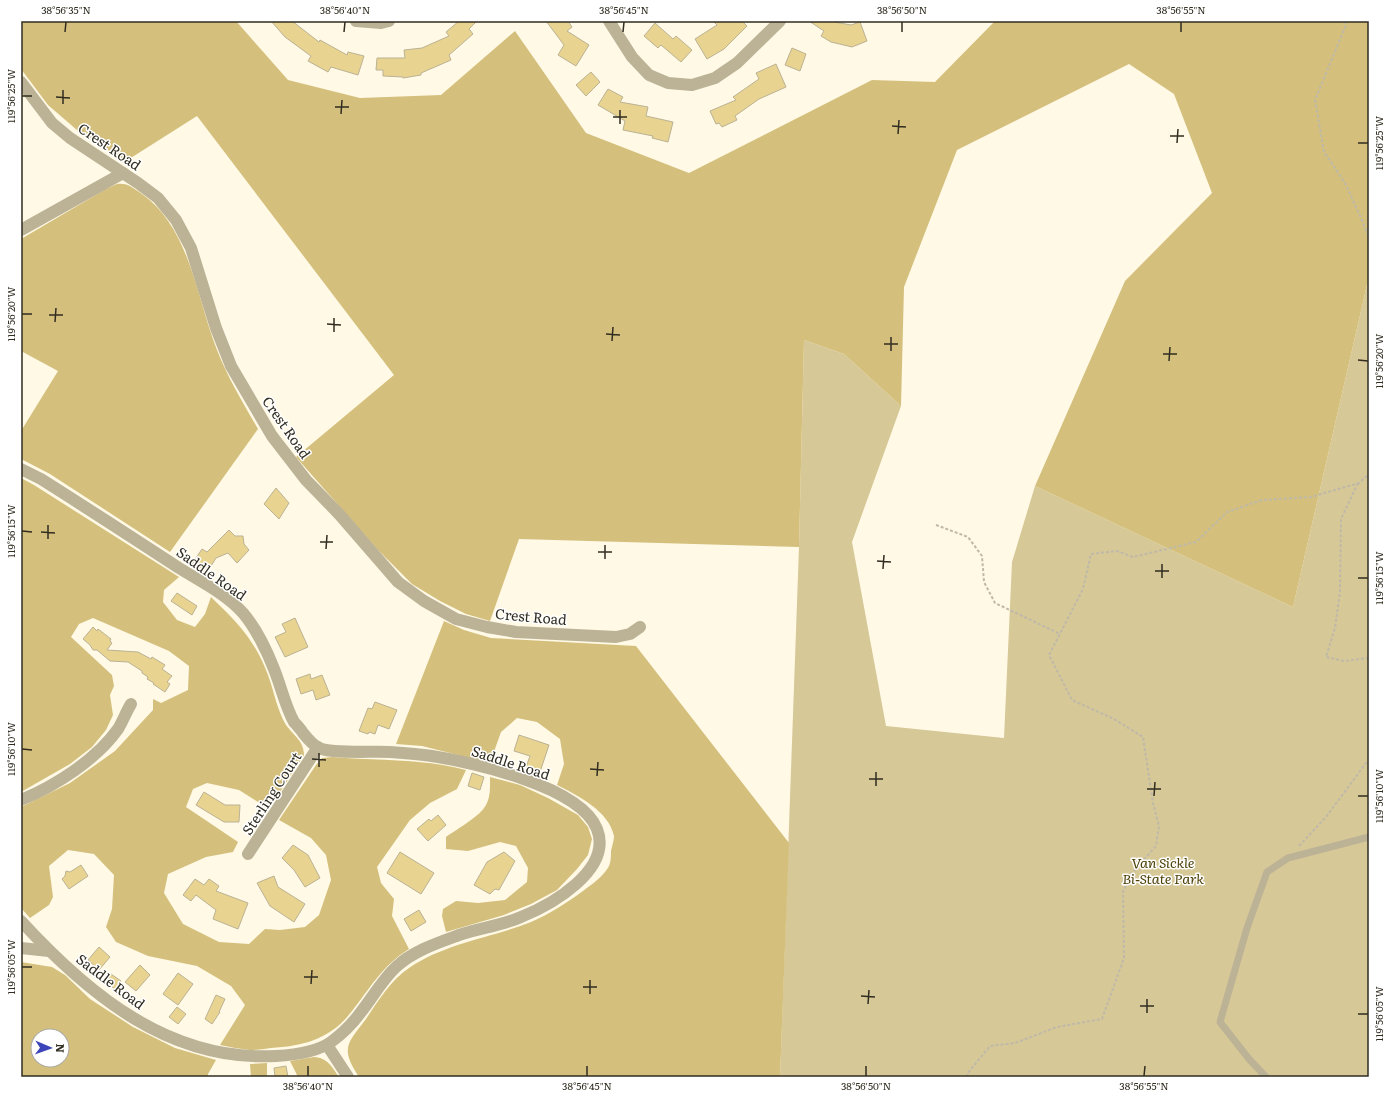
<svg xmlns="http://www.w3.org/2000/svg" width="1390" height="1098" font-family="Literata,serif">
<rect width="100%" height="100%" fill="#fff9e6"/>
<path fill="#d7c897" d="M1369,276V1077H780L799,547L804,340L844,354L901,406L852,542L886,726L1004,738L1012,562L1035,486L1293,607Z"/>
<g fill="#d4c07c" fill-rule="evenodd">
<path d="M21,21H236L288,80L360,98L441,95L515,31L586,133L689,173L872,80L935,82L995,21H1369V276L1293,607L1035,486L1125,281L1212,193L1174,94L1129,64L957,150L904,287L901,406L844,354L804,340L799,547L519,539L490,621L466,614L440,601L412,584L378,550L296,457L394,375L197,116L126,161L85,137L48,105L21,69Z"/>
<path d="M117,184C129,183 132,188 142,194C190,228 197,299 217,350C228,378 243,403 258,429L170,552L50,474L21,459V431L58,371L21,351V239L106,189Z"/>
<path d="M21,478L34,485L179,577L164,590L163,602L177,620L195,627L205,614L211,597C237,622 255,640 268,675C274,691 277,710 286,725C294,736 304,741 304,755L269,809L239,790L207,783L193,789L186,807L238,842L233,852L206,857L168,874L164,893L183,924L219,942L249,944L265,929L280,930L305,927L319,915L331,880L326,855L311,838L279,820L316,765L322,758L332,757C378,761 421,758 466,770L457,789L430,803L410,820L377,867L381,883L394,899L392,916L409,949C382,966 371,987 352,1011C331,1039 304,1046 271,1048C264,1049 257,1050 250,1050C240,1049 230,1047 220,1045L245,1005L231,986L197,966L148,956L116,942L106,927L112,909L114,875L94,854L68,850L49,866L53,897L49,905L30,918L21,908V807L70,783L115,751L153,710V699L161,703L188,690L189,666L169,651L93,618L79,624L71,637L112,675L114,686L110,695L113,715L106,730L92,747L70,764L21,792Z"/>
<path d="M444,621L464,630L491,638L636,646L789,843L780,1077H359C340,1048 347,1044 366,1019C378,1001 391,980 409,968C445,943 491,938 531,922C548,915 568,902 583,891C592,884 603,877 609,866C611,862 611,855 611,851C612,847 614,840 614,836C609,811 577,795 557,785L564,764L560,739L537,722L517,718L501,732L490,763L422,746L396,744Z"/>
<path d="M490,777L520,785L548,798L578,815L588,827L592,839L588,855L577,869L557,890L531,904L504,915L446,932L442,916L443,909L456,901L478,903L505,900L527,882L528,868L516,846L500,842L468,851L446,849V837C456,830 478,817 484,808C491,799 490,787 490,777Z"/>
<path d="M21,962L52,967L65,975L90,999L133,1027L175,1048L216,1060L208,1074V1077H21ZM38,1036H62V1060H38Z"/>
<path d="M314,1057C328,1058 332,1067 339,1077H298L290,1061Z"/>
<path d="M267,1063V1077H251L250,1064Z"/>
</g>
<g fill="#e8d490" stroke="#bbb294">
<path d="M271,21H292L319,42L320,40L347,55L348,52L364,56L358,75L331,67L328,72L308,61L311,56L285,37Z"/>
<path d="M459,21H477L469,29L473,34L449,55L451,60L421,73V75L403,78V77L383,76V70H376L377,58H405L404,50L422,48L449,36L446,32Z"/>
<path d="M546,21H568L572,27L567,31L589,45L576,66L558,55L564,45Z"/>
<path d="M713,21H742L747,26L724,49L707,59L695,39L717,25Z"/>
<path d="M809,21H835L834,22L851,25L860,22L867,41L852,47L831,42L821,36L824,31Z"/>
<path d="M655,23L673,39L676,36L692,50L681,62L661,45L658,48L644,36Z"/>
<path d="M792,48L806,54L800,71L785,65Z"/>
<path d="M776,64L786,87L759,99L735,116L737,120L722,127L719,123L716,124L710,111L736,100L733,97L759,79L756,73Z"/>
<path d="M591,72L600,82L586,96L576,85Z"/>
<path d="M608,89L623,97L620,102L648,107L646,116L673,122L668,142L652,138L653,136L623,130L625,121L598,105Z"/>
<path d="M276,488L289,503L279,519L264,504Z"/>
<path d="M229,530L235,536H243L244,544L249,550L237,563L228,553L216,558L206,574L192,564L202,549L207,552Z"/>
<path d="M177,593L197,606L192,615L171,601Z"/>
<path d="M295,618L308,647L285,657L275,637L286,632L282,624Z"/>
<path d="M93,627L97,631L98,629L111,639L110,641L112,643L107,650L138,652L151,659L152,657L165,665L162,669L172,676L167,682L170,684L165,692L153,684L154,683L147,679L148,677L142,673V671L128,662L110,661L97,650H93L90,645L83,639Z"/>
<path d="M310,674L311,679L322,675L330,695L316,700L313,690L301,694L296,679Z"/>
<path d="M375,702L397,710L389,729L378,725L375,734L369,732L368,734L359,731L368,708L372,709Z"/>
<path d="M519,735L549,745L540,772L526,767L530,756L514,751Z"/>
<path d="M472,773L484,777L480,790L468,786Z"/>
<path d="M204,792L225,805H240L239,822H224L196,805Z"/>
<path d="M438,815L446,825L428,841L417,829L429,819L431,821Z"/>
<path d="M293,845L308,855L320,878L305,887L294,870L282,858Z"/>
<path d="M400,852L434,873L421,894L387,873Z"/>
<path d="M504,852L515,861L499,890L495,889L490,894L474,885L487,862Z"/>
<path d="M81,865L88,876L69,889L62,879L65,876L66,871L70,872Z"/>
<path d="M274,876L278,887L305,904L294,922L270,906L257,883Z"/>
<path d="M195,879L204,885L209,879L219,886L216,891L248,903L238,929L213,919L216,910L196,895L191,901L183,895Z"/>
<path d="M419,910L426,922L411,931L404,919Z"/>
<path d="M99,947L110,957L99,970L88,960Z"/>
<path d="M140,965L150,975L136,991L125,982Z"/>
<path d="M178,973L193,984L178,1005L163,994Z"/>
<path d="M111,974L121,981L115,989L105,983Z"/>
<path d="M216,995L225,999L219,1012H220L212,1024L205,1019Z"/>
<path d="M177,1007L186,1014L178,1024L169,1017Z"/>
<path d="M286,1066L288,1077H275L274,1068Z"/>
</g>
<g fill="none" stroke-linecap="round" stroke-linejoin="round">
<g stroke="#beb9a8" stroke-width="2" stroke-dasharray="3 2" stroke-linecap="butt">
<path d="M1345,21L1346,25L1315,100L1324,152L1345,183L1361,218L1369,238"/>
<path d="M1358,483L1341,519L1340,592L1335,628L1326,657L1344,661L1369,658"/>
<path d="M936,525L968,537L982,556L984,582L995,603L1060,634"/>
<path d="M1299,846L1326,817L1369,759"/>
<path d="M968,1077L967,1074L990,1046L1015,1043L1057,1027L1102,1019L1124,958L1123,892L1132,873L1156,846L1159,826L1153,803L1143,737L1114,719L1072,700L1049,655L1083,589L1091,554L1117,551L1133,557L1196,542L1227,512L1262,500L1311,497L1359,483L1369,474"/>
</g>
<path stroke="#bcb397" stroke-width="7" d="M1266,1077L1249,1059L1220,1022L1247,928L1267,872L1288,858L1369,837"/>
<g stroke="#bcb397" stroke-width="12">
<path d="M356,21L381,23L389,21"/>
<path d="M609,21L632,57L649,75L668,83L692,85L715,78L737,63L780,21"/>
<path d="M21,82L52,123L70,138L138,183L158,198L176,220L191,248L216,328L231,366L272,436L306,480L339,514L398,582L424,601L456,619L487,627L516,632L616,637L630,634L640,627"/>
<path d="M21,230L123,173"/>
<path d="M21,469L41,479C87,508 133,538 179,568C200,581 226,594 243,613C255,627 267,651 274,669C281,686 285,706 294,722C295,723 303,732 303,733C307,738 313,745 319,748C332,754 373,751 390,752C404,753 418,754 432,756C474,763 580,786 597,829C613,870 551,905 521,917C501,926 479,928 459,935C437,943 413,951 396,967C382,980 373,997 361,1012C353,1023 342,1034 331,1042C317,1052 293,1055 276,1056C170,1062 89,995 21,921"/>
<path d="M21,800C55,786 96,760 118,729C123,721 126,712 131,704"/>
<path d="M248,854L318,747"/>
<path d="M21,948L49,951"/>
<path d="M327,1045L348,1077"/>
</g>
</g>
<path fill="none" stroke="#312d21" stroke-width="1.5" d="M65,32L66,22M344,32L345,22M623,32L624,22M902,32V22M1181,32V22M22,96H32M56,97L70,98M63,104V90M335,107H349M341,114L342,100M613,117H627M620,124V110M892,126L906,127M898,134L899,120M1170,136H1184M1177,143L1178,129M1358,143H1368M22,314H32M49,315H63M55,322L56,308M327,324L341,325M334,332V318M606,334L620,335M612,341L613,327M884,344H898M891,351V337M1163,354H1177M1358,360L1368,361M1169,361L1170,347M22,531L32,532M41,532L55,533M48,539V525M320,542H333M326,549L327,535M598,552H612M605,559V545M877,561L891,562M883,569L884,555M1155,571H1169M1162,578V564M1358,578H1368M22,749L32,750M312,759L326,760M319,767V753M590,769L604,770M597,776L598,762M869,779H883M876,786V772M1147,789H1161M1154,796L1155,782M1358,796H1368M22,967H32M304,977H318M311,984L312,970M583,987H597M590,994V980M861,996L875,997M868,1004L869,990M1140,1006H1154M1147,1013V999M1358,1014H1368M308,1076V1066M587,1076V1066M866,1076V1066M1144,1076L1145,1066"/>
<g text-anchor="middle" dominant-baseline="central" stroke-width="3" stroke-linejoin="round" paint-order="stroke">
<g font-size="14" fill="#312d21" stroke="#fff">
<text transform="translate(110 146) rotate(34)">Crest Road</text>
<text transform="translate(287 427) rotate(55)">Crest Road</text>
<text transform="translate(212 573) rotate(35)">Saddle Road</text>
<text transform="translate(531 616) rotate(5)">Crest Road</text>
<text transform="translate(511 762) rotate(18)">Saddle Road</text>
<text transform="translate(271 793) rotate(-57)">Sterling Court</text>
<text transform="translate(111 981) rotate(37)">Saddle Road</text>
</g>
<g font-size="14" font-style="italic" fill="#4d3f07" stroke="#fff">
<text x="1163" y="862">Van Sickle<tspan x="1163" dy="16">Bi-State Park</tspan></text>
</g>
</g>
<rect width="1390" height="1098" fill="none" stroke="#ffffff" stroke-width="44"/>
<g transform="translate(50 1048) rotate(92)"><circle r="19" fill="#ffffff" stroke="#adaba6"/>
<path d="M0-3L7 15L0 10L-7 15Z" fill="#3b44b8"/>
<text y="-6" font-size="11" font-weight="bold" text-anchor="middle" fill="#312d21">N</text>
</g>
<rect x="22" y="22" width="1346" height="1054" fill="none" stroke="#312d21" stroke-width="1.5"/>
<g font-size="10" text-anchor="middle" fill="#312d21">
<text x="66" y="14">38°56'35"N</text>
<text x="345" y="14">38°56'40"N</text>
<text x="624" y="14">38°56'45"N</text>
<text x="902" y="14">38°56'50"N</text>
<text x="1181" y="14">38°56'55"N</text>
<text transform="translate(11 96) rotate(-90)" y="4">119°56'25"W</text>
<text transform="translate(1379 143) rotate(-90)" y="4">119°56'25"W</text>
<text transform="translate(11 314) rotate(-90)" y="4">119°56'20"W</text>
<text transform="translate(1379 361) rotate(-90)" y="4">119°56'20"W</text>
<text transform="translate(11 531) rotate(-90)" y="4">119°56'15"W</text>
<text transform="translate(1379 578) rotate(-90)" y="4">119°56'15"W</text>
<text transform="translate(11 749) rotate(-90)" y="4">119°56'10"W</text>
<text transform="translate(1379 796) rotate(-90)" y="4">119°56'10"W</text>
<text transform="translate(11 967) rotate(-90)" y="4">119°56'05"W</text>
<text transform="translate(1379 1014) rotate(-90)" y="4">119°56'05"W</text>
<text x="308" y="1090">38°56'40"N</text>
<text x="587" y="1090">38°56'45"N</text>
<text x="866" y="1090">38°56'50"N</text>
<text x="1144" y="1090">38°56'55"N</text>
</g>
</svg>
